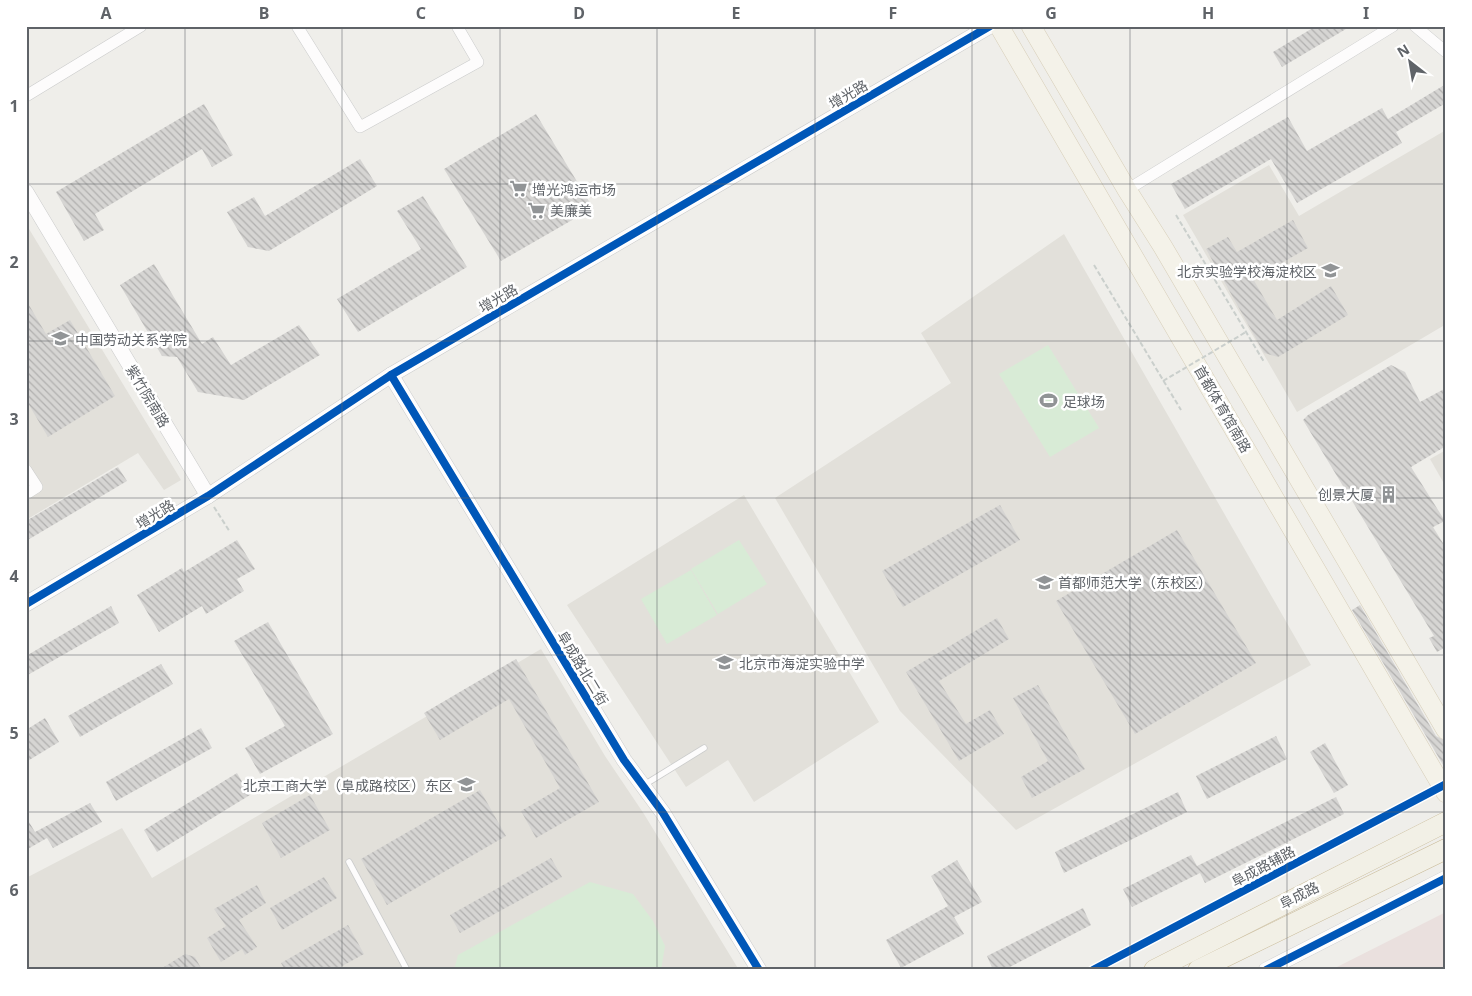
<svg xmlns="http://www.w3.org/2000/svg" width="1472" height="996" font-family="'Noto Sans','Noto Sans SC',sans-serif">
<defs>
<pattern id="building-back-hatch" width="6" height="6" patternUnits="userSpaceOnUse" patternTransform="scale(1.25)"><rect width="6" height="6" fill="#d6d5d3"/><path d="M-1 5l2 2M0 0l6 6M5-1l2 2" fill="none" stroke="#b1b0af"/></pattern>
</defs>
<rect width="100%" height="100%" fill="#efeeea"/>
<g fill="#e2e0da">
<path d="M1446,130V331L1443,326L1297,412L1183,215L1269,165L1299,216Z"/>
<path d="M26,224L181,480L164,490L138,453L26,520Z"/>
<path d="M1064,234L1311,665L1016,830L900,711L775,498L951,383L921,333Z"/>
<path d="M1446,450V487L1430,459Z"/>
<path d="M744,495L879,722L754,802L728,760L686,787L567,605Z"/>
<path d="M541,649L605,756L644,814L739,970H26V878L122,828L152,878Z"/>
</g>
<path fill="#eae0de" d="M1446,912V970H1331Z"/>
<g fill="#d8ebd6">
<path d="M1048,345L1099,428L1050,457L999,374Z"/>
<path d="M739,540L767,584L718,614L691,569Z"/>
<path d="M691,570L717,615L667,644L641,599Z"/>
<path d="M590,882L633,894L653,921L665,946L661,970H454L458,955Z"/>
</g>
<g fill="url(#building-back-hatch)">
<path d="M1316,26H1351L1282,67L1273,52Z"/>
<path d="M1446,84V103L1396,132L1402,143L1297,203L1271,159L1185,209L1171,184L1288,117L1307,151L1382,108L1388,119Z"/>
<path d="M204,104L233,155L212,167L202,149L95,214L104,230L84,241L56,192Z"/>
<path d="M536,114L593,208L501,261L444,169Z"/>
<path d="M360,159L377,186L269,251L248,247L227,212L254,197L265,216Z"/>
<path d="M423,196L467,267L358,332L337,299L421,249L397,211Z"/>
<path d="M1293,220L1308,248L1253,279L1277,320L1331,286L1348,315L1278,357L1264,353L1206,249L1228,237L1237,252Z"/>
<path d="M154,264L202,344L213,337L231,365L299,325L320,355L244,400L198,392L177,357L162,356L120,285Z"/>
<path d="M26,300L46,334L70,320L115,396L48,437L26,400Z"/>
<path d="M1391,365L1405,372L1420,402L1446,388V446L1411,467L1445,521L1433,527L1446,548V647L1437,652L1429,638L1434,636L1303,420L1308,415Z"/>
<path d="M118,467L127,481L26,541V521Z"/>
<path d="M1000,505L1020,540L903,607L882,571Z"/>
<path d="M1177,530L1256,663L1135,734L1056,601Z"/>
<path d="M237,540L255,569L237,579L244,591L206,614L202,606L159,632L137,595L182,568L184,572Z"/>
<path d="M1360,605L1436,736L1446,741V770L1352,610Z"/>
<path d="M111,606L119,623L26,676V656Z"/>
<path d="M997,618L1009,639L939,681L966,724L990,710L1004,734L959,761L906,672Z"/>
<path d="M268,622L333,734L260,774L245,748L285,726L234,641Z"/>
<path d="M516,659L599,802L536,838L521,811L560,788L509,699L440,740L424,713Z"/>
<path d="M161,664L173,684L80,737L68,716Z"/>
<path d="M1038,685L1085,769L1032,798L1021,777L1048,761L1013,698Z"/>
<path d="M45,718L59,742L26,762V730Z"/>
<path d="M201,728L212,748L116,801L106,782Z"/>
<path d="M1276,736L1287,759L1207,799L1196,776Z"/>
<path d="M1325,743L1348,785L1334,793L1310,752Z"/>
<path d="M237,773L250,795L157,852L144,830Z"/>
<path d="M480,790L506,836L387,905L361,859Z"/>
<path d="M1178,792L1187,812L1064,873L1055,852Z"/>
<path d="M310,795L330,830L281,858L262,823Z"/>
<path d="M1336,797L1344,814L1205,883L1200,873L1132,907L1123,889L1191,855L1197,866Z"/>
<path d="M90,803L102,822L53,848L47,838L26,850V817L35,832Z"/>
<path d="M551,858L562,877L460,933L450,915Z"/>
<path d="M957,860L982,902L954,917L964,934L901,968L886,940L948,906L931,876Z"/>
<path d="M324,877L337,898L282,930L270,908Z"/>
<path d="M257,885L266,903L239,920L257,947L245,955L242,949L221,962L207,938L226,926L214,909Z"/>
<path d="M1083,908L1091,925L1004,970H993L987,956Z"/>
<path d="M348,925L364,954L335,970H285L281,963Z"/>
<path d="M185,954L195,957L202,970H159Z"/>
</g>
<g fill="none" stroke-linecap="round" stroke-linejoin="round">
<defs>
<g id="service">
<path d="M644,785L704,748"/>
<path d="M349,862L407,970"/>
</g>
<g id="minor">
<path d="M297,26L360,127L478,62L457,26"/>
<path d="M1415,26L1446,52"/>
<path d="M26,96L141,26"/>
<path d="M1127,190L1393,26"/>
<path d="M26,470L37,487L26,494"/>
</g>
<g id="tertiary">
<path d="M26,192L208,496"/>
<path d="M391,375L624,760L663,813L759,970"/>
<path d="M26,604L208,496L391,375L990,26"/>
<path d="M1266,970L1446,878"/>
</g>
<g id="primary">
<path d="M999,26L1446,793"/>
<path d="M1031,26L1127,190L1163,247L1446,730"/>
</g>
<g id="trunk">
<path d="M1154,970L1446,822"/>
<path d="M1198,970L1446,849"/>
</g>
</defs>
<use href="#service" stroke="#cbcccc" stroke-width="7"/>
<use href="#minor" stroke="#cbcccc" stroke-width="12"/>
<use href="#tertiary" stroke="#cbcccc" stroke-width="16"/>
<use href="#primary" stroke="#d7ceb8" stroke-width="20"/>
<use href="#trunk" stroke="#c8b996" stroke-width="21"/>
<g stroke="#cacfcc" stroke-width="2" stroke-dasharray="5 2.5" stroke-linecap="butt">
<path d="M1176,215L1264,362"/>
<path d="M1094,265L1181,410"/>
<path d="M214,507L230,532"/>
</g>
<use href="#service" stroke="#fdfcfc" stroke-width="5.5"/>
<use href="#minor" stroke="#fdfcfc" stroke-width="11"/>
<use href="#tertiary" stroke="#fdfcfc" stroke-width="15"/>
<use href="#primary" stroke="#f4f2e9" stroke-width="19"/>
<use href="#trunk" stroke="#f2f0e6" stroke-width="20"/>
<path stroke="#cacfcc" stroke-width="2" stroke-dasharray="5 2.5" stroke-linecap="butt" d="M1163,381L1246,332"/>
<defs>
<g id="cycleway">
<path d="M391,375L624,760L663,813L759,970"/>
<path d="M26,604L208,496L391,375L990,26"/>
<path d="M1093,970L1446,784"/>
<path d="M1266,970L1446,878"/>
</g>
</defs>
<use href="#cycleway" stroke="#fff" stroke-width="11"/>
<use href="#cycleway" stroke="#0057b8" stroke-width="8"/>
</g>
<path fill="none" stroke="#5f6368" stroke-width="1" stroke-opacity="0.55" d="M185,26V970M342,26V970M500,26V970M657,26V970M815,26V970M972,26V970M1130,26V970M1287,26V970M26,184H1446M26,341H1446M26,498H1446M26,655H1446M26,812H1446"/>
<defs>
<symbol id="supermarket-bare" viewBox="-9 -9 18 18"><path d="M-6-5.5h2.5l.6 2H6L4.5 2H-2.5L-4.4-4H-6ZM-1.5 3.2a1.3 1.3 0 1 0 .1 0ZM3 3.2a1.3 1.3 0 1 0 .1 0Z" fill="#919496" stroke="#fff" stroke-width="2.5" paint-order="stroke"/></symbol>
<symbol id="school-bare" viewBox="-9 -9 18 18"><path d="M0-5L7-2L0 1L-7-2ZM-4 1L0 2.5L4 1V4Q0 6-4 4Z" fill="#919496" stroke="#fff" stroke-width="2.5" paint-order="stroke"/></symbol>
<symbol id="university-bare" viewBox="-9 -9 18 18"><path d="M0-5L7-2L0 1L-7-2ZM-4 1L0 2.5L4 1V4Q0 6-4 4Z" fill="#919496" stroke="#fff" stroke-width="2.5" paint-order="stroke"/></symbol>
<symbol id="stadium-bare" viewBox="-9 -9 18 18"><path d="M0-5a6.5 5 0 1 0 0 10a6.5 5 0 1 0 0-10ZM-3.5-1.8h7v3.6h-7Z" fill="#919496" stroke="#fff" stroke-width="2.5" paint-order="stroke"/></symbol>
<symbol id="building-bare" viewBox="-9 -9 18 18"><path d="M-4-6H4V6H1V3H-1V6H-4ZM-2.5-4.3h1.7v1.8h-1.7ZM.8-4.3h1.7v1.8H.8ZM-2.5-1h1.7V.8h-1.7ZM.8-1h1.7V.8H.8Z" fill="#919496" stroke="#fff" stroke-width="2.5" paint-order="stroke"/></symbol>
</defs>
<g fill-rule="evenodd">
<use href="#supermarket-bare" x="506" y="176" width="25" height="25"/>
<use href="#supermarket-bare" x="524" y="198" width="25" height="25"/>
<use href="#school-bare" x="1318" y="258" width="25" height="25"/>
<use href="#university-bare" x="48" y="326" width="25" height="25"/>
<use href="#stadium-bare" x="1036" y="388" width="25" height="25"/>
<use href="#building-bare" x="1376" y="482" width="25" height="25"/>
<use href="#university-bare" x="1032" y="570" width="25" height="25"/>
<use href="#school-bare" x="712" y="650" width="25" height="25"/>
<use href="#university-bare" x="454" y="772" width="25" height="25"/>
</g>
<g text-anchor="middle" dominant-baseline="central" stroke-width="5" stroke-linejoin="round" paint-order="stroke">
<g font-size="14" fill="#5f6368" stroke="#fff">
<text transform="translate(848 94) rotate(-30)">增光路</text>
<text transform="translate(498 298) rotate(-30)">增光路</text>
<text transform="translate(148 396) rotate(59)">紫竹院南路</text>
<text transform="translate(1223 409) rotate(60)">首都体育馆南路</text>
<text transform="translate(155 514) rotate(-31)">增光路</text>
<text transform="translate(583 668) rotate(59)">阜成路北二街</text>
<text transform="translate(1263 866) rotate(-28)">阜成路辅路</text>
<text transform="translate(1299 895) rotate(-27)">阜成路</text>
</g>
<g font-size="14" fill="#5f6368" stroke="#fff" text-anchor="start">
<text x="532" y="189">增光鸿运市场</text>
<text x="550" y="210">美廉美</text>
<text x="1317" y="271" text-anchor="end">北京实验学校海淀校区</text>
<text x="75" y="339">中国劳动关系学院</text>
<text x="1063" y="401">足球场</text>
<text x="1374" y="494" text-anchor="end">创景大厦</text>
<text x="1058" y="582">首都师范大学（东校区）</text>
<text x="739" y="663">北京市海淀实验中学</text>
<text x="453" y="785" text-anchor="end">北京工商大学（阜成路校区）东区</text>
</g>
</g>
<rect width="1472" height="996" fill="none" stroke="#ffffff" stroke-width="55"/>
<g transform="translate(1410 62) rotate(329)" stroke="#ffffff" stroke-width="4" paint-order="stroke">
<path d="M0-4L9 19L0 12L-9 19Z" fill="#5f6368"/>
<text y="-8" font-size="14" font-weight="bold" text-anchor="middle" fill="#5f6368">N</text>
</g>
<rect x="28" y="28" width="1416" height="940" fill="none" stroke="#5f6368" stroke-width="2"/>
<g font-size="16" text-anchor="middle" font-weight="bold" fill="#5f6368">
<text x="106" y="19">A</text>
<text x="264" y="19">B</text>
<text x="421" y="19">C</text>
<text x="579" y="19">D</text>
<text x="736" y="19">E</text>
<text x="893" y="19">F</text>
<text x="1051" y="19">G</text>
<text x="1208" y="19">H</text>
<text x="1366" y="19">I</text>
<text x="14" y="112">1</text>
<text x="14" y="268">2</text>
<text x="14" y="425">3</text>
<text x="14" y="582">4</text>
<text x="14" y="739">5</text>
<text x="14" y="896">6</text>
</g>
</svg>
